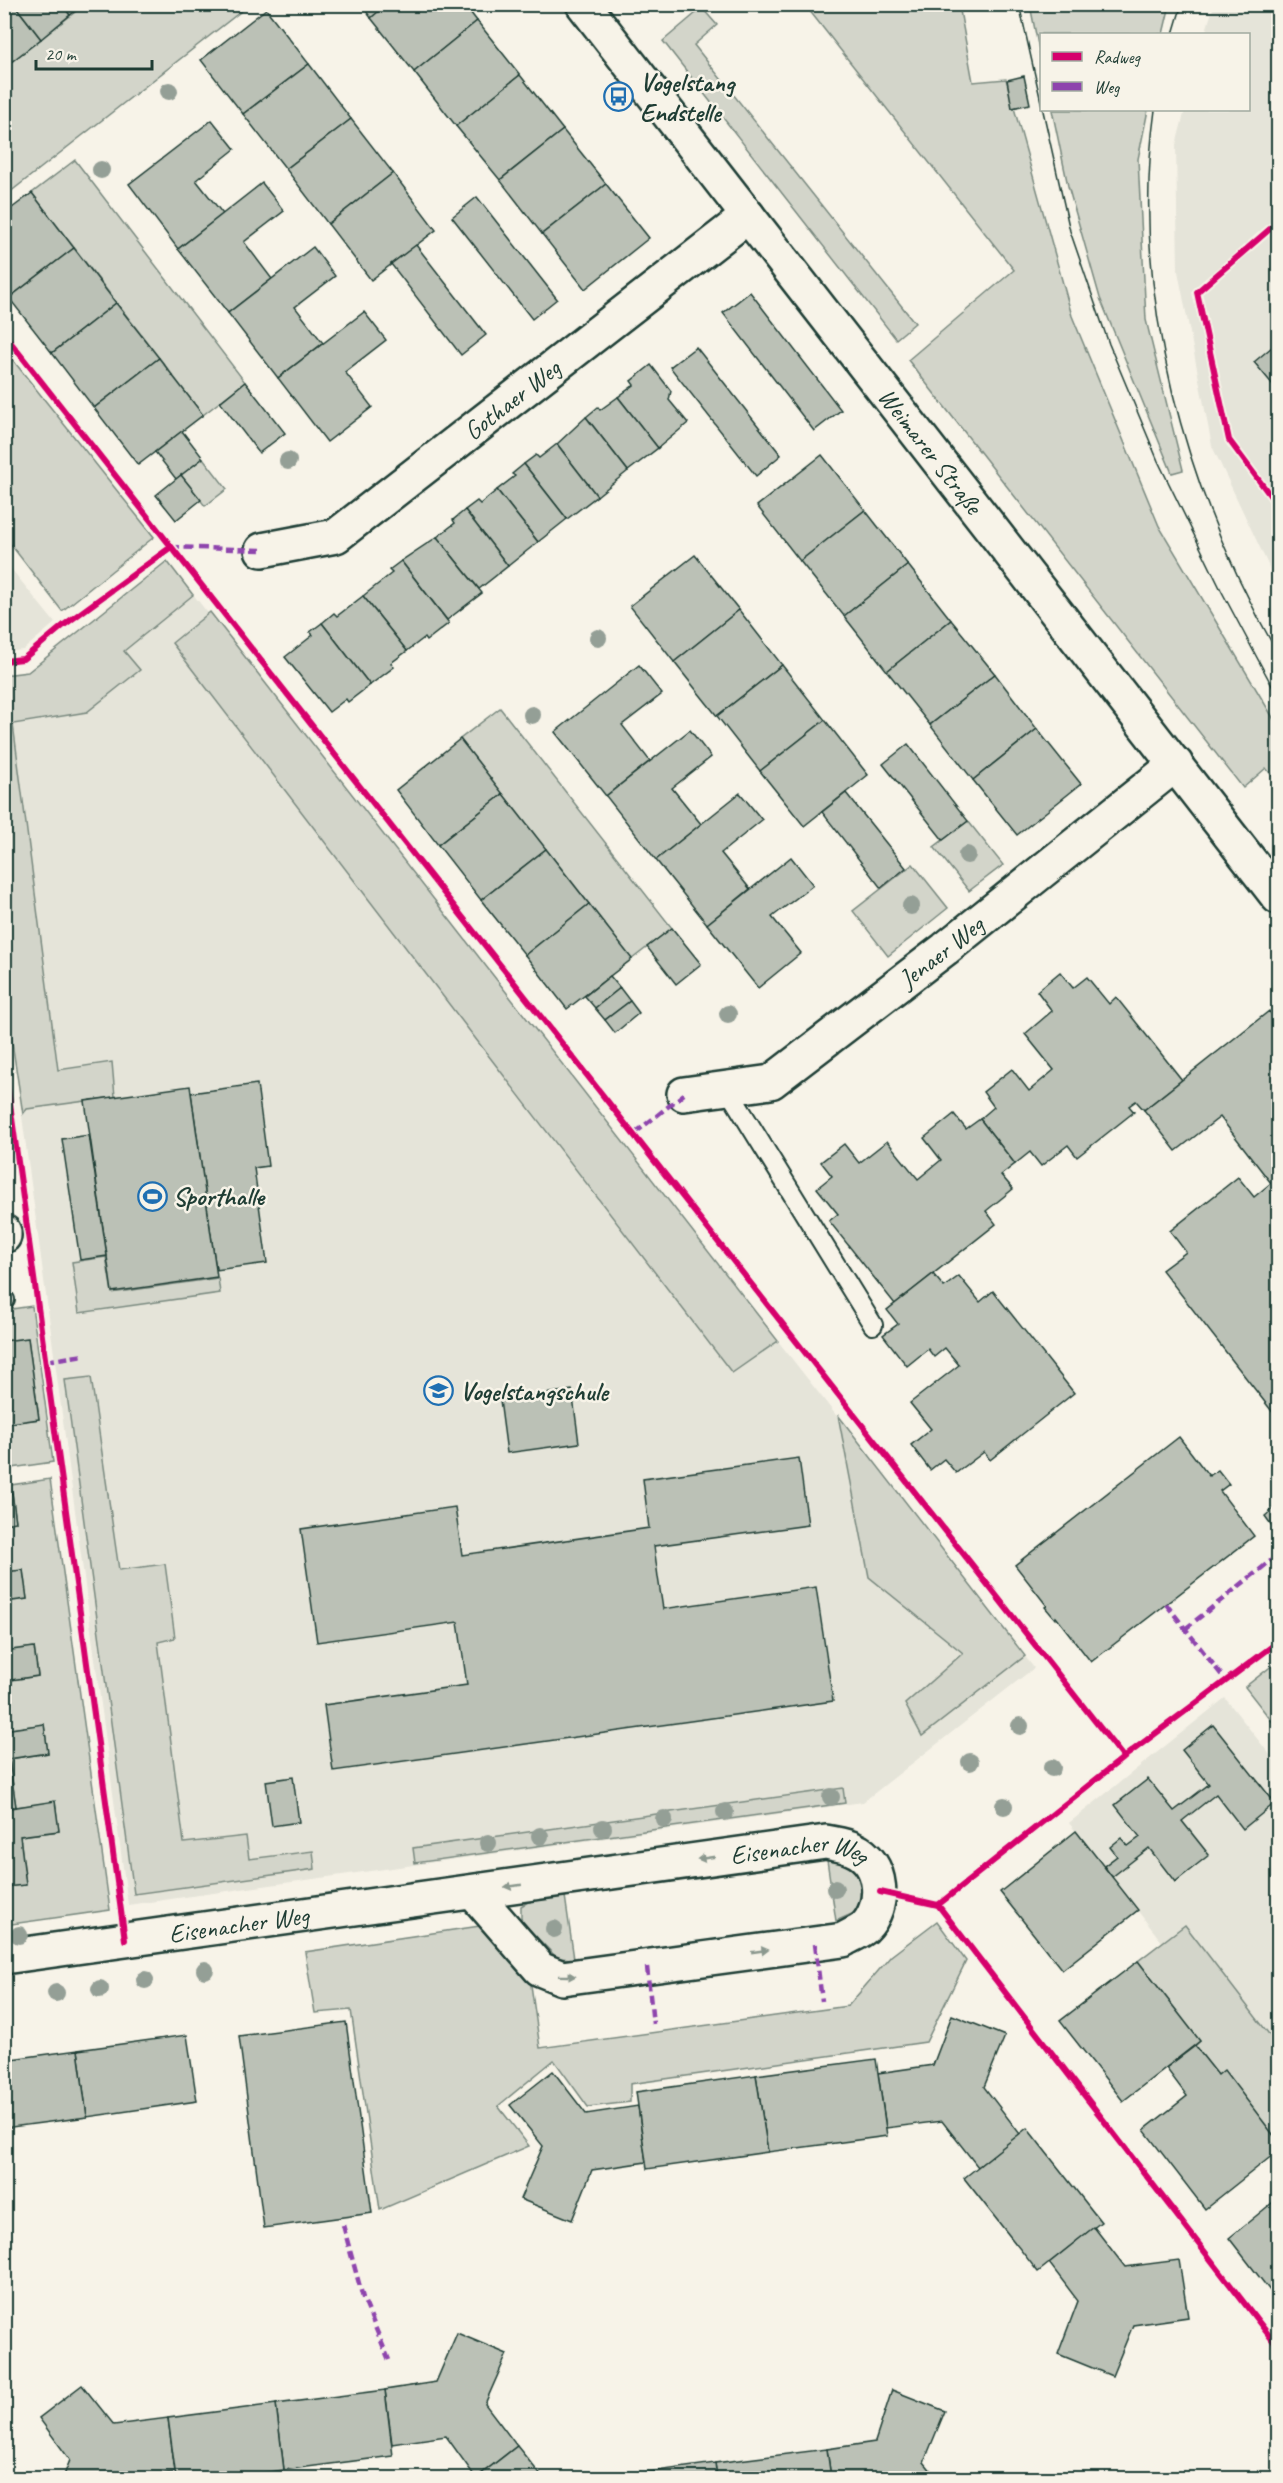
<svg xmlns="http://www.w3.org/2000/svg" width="1283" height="2483" font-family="Caveat,sans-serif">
<rect width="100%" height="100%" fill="#f7f3e8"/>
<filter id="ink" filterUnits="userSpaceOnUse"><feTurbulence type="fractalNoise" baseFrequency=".0167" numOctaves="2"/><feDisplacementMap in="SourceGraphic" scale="12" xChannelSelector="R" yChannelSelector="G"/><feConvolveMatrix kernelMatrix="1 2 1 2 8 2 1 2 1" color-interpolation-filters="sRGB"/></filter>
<g filter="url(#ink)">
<g fill="#e5e4d9">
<path d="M1214,5H1278V586L1212,446L1178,271L1176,145L1185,110H1248V34H1205Z"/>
<path d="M4,560L55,623L23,650L5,652Z"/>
<path d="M167,561L1034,1668L863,1802L128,1905L5,990L4,675L28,672Z"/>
<path d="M1225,1698L1278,1765V2034L1273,2039L1185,1925L1162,1942L1069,1823Z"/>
</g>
<g fill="#d3d5ca" stroke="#79897f" stroke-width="1.5">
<path d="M84,5H249L5,196V67Z"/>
<path d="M805,5H959L973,82L1006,79L1072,316L1159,526L1278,726V783L1266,768L1243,788L908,360L1014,270Z"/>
<path d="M1030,5V4L1170,5L1163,34H1042L1041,60Z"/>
<path d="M702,8L717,25L694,45L915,323L896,339L663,41Z"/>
<path d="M1052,110H1148L1138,159L1146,320L1183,470L1172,473L1100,298L1068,186Z"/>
<path d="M75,160L245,382L203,415L32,193Z"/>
<path d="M4,349L154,537L62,611L5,537Z"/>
<path d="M203,458L227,489L205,506L181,475Z"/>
<path d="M167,561L193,595L124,651L140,670L87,712L13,724L58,1070L112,1062L115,1097L27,1109L23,1114L4,990V675L28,672Z"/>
<path d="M210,612L778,1341L732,1373L172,643Z"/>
<path d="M500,708L672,928L632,959L460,739Z"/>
<path d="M968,821L1003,865L969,891L934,847Z"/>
<path d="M913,864L948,908L888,956L853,911Z"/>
<path d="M106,1257L112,1293L218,1278L220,1293L79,1313L72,1262Z"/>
<path d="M32,1306L53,1462L5,1469L4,1424L39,1419L28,1338L5,1341V1310Z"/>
<path d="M91,1377L119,1570L165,1564L175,1638L158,1642L184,1843L246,1836L249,1859L313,1851L315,1869L134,1894L65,1380Z"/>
<path d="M838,1415L1025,1656L922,1736L905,1704L963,1653L869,1577Z"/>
<path d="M50,1479L110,1910L5,1925V1887L26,1884L20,1836L59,1831L55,1802L16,1807L9,1759L48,1753L44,1724L5,1730L4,1723L5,1681L38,1676L34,1647L5,1651L4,1602L27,1599L23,1570L5,1572V1524L16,1522L11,1485Z"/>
<path d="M1278,1661V1729L1245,1687Z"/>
<path d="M843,1788L845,1803L415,1863L413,1848Z"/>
<path d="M827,1860L847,1864L861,1879L862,1897L854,1913L836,1921Z"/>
<path d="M565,1896L574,1959L557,1958L522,1922L540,2048L848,2006L891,1956L937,1921L966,1961L926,2042L630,2084V2102L588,2107L554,2060L498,2106L529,2146L380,2210L351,2010L315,2013L305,1952L521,1920V1906L528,1902Z"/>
<path d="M1185,1925L1278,2046V2141L1224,2071L1218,2075L1195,2046L1200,2041L1138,1961Z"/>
</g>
<g fill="#bbc1b6" stroke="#1f3d34" stroke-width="1.5">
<path d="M4,4H14L41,39L11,62L4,53Z"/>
<path d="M14,4H62L70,15L41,39Z"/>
<path d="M62,4H84L70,15Z"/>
<path d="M361,4H387L371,18Z"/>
<path d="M387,4H464L477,21L414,72L371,18Z"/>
<path d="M266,9L309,64L243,114L201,60Z"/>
<path d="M477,21L520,75L456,126L414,72Z"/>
<path d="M309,64L351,119L286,169L243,114Z"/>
<path d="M520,75L563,130L500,180L456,126Z"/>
<path d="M1024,76L1030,104L1012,108L1007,80Z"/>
<path d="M351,119L393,173L328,224L286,169Z"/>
<path d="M212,120L235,149L196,180L223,214L178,249L129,184Z"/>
<path d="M563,130L606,184L542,234L500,180Z"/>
<path d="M393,173L436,230L371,280L328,224Z"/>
<path d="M262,183L284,211L244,242L272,279L228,313L178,249Z"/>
<path d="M606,184L649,238L585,289L542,234Z"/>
<path d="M32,193L74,248L9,298L4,292V214Z"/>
<path d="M477,197L557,299L532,319L452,217Z"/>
<path d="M416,245L486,335L461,355L391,264Z"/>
<path d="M313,247L335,276L295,307L323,343L278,378L228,313Z"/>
<path d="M74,248L116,303L52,353L9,298Z"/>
<path d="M750,292L841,410L814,431L723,313Z"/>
<path d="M116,303L159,358L94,408L52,353Z"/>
<path d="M364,312L386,340L345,372L372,407L327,442L278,378Z"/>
<path d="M1278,342V391L1254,362Z"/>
<path d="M696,347L781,455L756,476L670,367Z"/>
<path d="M159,358L203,415L138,465L94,408Z"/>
<path d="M651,365L671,391L669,400L688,423L658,448L618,397L634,385L631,381Z"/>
<path d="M245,382L285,433L259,453L220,402Z"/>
<path d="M618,397L658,448L628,471L586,417L598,407L600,410Z"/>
<path d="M586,417L628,471L597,496L557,444Z"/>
<path d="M182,431L203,458L176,479L155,452Z"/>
<path d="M557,444L597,496L567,519L524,464L536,455L539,458Z"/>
<path d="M822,455L865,510L800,561L757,506Z"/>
<path d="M524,464L567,519L538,542L497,490L515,476L512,474Z"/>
<path d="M181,475L201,500L176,520L156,495Z"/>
<path d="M497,490L538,542L508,566L465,510L477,501L480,504Z"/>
<path d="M465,510L508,566L479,589L437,537L455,523L453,520Z"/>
<path d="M865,510L908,565L844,616L800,561Z"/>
<path d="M437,537L482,593L447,620L401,561Z"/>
<path d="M695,555L739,610L674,662L630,606Z"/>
<path d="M401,561L449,623L426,641L424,638L407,651L363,596L392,573L389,570Z"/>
<path d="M908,565L951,620L887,671L844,616Z"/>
<path d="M363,596L407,651L391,663L394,667L370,685L322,623L334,613L337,616Z"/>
<path d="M739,610L782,665L717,716L674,662Z"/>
<path d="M951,620L995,674L930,725L887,671Z"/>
<path d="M322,623L370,685L348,702L346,699L329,712L285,657L313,635L310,632Z"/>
<path d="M639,665L662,694L622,725L650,761L606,796L555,732Z"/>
<path d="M782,665L825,720L760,771L717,716Z"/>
<path d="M995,674L1037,729L973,780L930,725Z"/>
<path d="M825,720L868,775L804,826L760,771Z"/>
<path d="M1037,729L1081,784L1017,835L973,780Z"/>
<path d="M690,730L711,757L672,788L701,824L656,860L606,796Z"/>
<path d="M460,739L503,794L438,845L396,790Z"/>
<path d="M908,744L968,821L943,840L883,764Z"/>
<path d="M740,793L762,820L721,853L750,889L707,924L656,860Z"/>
<path d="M846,793L906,868L881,888L822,812Z"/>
<path d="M503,794L546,849L481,900L438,845Z"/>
<path d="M546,849L589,904L525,955L481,900Z"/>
<path d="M791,857L813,885L772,917L801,953L758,988L707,924Z"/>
<path d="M589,904L632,959L567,1009L525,955Z"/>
<path d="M672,928L701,964L676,984L647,947Z"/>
<path d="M1060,972L1073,988L1087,977L1109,1004L1116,997L1182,1080L1144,1110L1136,1101L1129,1106L1134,1112L1077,1157L1068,1145L1041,1166L1030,1152L1015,1164L980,1119L994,1107L983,1092L1012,1069L1029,1091L1054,1070L1025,1034L1052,1011L1037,991Z"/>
<path d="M610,976L620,988L595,1008L585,996Z"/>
<path d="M620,988L630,1001L605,1020L595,1008Z"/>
<path d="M630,1001L639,1013L615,1033L605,1020Z"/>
<path d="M1269,1011L1278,1023V1419L1162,1270L1186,1252L1170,1231L1238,1177L1254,1197L1271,1183L1220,1117L1176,1151L1144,1110Z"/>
<path d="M257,1084L268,1166L254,1168L267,1263L216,1270L191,1093Z"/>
<path d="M190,1086L217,1277L112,1292L85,1101Z"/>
<path d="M954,1114L966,1129L980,1119L1015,1164L1001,1175L1013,1189L986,1211L996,1224L895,1304L829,1221L838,1214L817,1188L832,1176L821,1162L844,1144L859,1163L887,1141L918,1179L941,1160L924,1138Z"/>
<path d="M89,1135L107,1256L80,1260L62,1139Z"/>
<path d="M933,1274L944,1287L959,1276L980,1302L993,1291L1074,1393L990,1460L984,1452L956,1473L944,1459L930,1470L911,1445L931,1429L910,1403L959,1365L945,1348L934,1357L928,1349L907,1366L883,1335L898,1324L887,1310Z"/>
<path d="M28,1338L39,1419L4,1424V1341Z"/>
<path d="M572,1390L579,1443L507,1453L500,1400Z"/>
<path d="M1179,1437L1209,1476L1218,1470L1229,1484L1220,1491L1254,1536L1091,1662L1056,1617L1055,1619L1045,1607L1047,1606L1015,1565Z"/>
<path d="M799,1458L808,1525L654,1546L658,1577L663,1609L816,1587L833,1701L333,1771L324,1705L467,1685L458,1622L317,1642L301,1529L455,1507L462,1555L649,1528L643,1479Z"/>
<path d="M12,1493L16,1522L4,1524V1494Z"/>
<path d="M1278,1505V1534L1265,1516Z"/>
<path d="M23,1570L27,1599L4,1602V1572Z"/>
<path d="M34,1647L38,1676L4,1681V1651Z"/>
<path d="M44,1724L48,1753L9,1759L16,1807L4,1809V1730Z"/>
<path d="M1213,1725L1275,1803L1243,1829L1216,1794L1182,1821L1209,1855L1175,1882L1149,1848L1112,1877L1104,1866L1117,1856L1110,1847L1121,1838L1128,1846L1140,1837L1115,1805L1148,1779L1174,1811L1209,1784L1182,1750Z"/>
<path d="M293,1777L299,1822L272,1826L266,1781Z"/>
<path d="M55,1801L59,1831L20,1836L26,1885L4,1887V1809Z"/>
<path d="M1076,1831L1138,1910L1062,1970L1000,1892Z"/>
<path d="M1138,1961L1200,2041L1123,2101L1060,2021Z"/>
<path d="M952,2015L1005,2036L984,2087L1020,2134L978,2167L942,2121L886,2128L878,2073L933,2065Z"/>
<path d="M346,2022L372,2213L264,2228L239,2036Z"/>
<path d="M187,2035L197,2101L87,2117L78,2050Z"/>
<path d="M1195,2046L1218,2075L1224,2070L1278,2141V2151L1205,2209L1144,2130L1187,2096L1166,2068Z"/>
<path d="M78,2050L87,2117L4,2128V2060Z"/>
<path d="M876,2059L887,2136L768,2152L756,2075Z"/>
<path d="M553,2071L586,2114L638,2106L646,2162L592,2170L572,2220L520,2199L543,2146L510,2105Z"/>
<path d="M756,2075L768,2152L647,2169L636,2092Z"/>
<path d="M1027,2128L1101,2222L1038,2272L964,2178Z"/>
<path d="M1278,2198V2301L1229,2238Z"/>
<path d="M1094,2227L1125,2267L1179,2260L1188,2317L1133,2325L1112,2376L1058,2354L1078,2301L1049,2263Z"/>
<path d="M457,2333L507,2354L485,2404L517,2446L476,2478L446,2436L392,2444L385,2390L436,2382Z"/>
<path d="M82,2385L114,2425L168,2418L175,2472L129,2478H63L70,2460L39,2418Z"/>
<path d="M385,2390L393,2456L284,2470L276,2404Z"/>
<path d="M892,2390L945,2411L924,2462L937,2478H831L827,2449L875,2442Z"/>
<path d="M276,2404L284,2470L222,2478H176L168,2418Z"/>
<path d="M517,2446L543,2478H476Z"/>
<path d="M827,2449L831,2478H717L715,2463Z"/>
<path d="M715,2463L717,2478H606Z"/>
</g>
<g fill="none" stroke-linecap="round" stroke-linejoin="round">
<defs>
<g id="lane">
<path d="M727,1088L873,1325"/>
<path d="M4,1299L5,1300"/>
</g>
<g id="street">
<path id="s1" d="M583,4L1278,897"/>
<path id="s2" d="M262,550L336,536L748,216"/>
<path id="s3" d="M684,1094L771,1082L945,949L1176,764"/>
<path d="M4,1232V1236"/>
<path id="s4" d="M4,1957L826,1842C835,1844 845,1845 853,1849C884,1862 886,1907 864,1928C858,1933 849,1936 843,1940L562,1978L540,1969L473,1892"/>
</g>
</defs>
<use href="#lane" stroke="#1f3d34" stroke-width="22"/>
<use href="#street" stroke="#1f3d34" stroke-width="38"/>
<use href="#lane" stroke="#f7f3e8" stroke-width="18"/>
<use href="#street" stroke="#f7f3e8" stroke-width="33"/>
<g stroke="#1f3d34" stroke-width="1.5">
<path d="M1019,4L1070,231L1109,344L1158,461L1222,592L1278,697"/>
<path d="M1173,34L1182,4"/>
<path d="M1155,110C1129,296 1186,492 1278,654"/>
</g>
<g stroke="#8e44ad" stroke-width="4.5" stroke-dasharray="9 4.5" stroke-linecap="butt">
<path d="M171,547L262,550"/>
<path d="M635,1133L684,1094"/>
<path d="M46,1361L84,1355"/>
<path d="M1166,1604L1227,1682"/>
<path d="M1185,1629L1273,1559"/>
<path d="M815,1944L822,2001"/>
<path d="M647,1967L653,2024"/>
<path d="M343,2225L363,2298L389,2360"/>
</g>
<defs>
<g id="cycleway">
<path d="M1278,222L1197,292L1229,440L1278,506"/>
<path d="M4,334L1124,1758"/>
<path d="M4,661L23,659L64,625L171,547"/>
<path d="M4,1060L125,1940"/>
<path d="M880,1892L938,1905L1278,2347"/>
<path d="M938,1905L1128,1754L1278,1642"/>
</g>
</defs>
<use href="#cycleway" stroke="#f7f3e8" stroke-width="10"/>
<use href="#cycleway" stroke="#d6006c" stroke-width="6"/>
</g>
<g fill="#949f96">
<circle cx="169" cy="91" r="9"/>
<circle cx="101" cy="170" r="9"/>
<circle cx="288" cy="461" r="9"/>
<circle cx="598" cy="638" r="9"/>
<circle cx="532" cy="715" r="9"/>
<circle cx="967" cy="855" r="9"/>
<circle cx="911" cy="906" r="9"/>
<circle cx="728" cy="1014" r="9"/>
<circle cx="1020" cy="1726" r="9"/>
<circle cx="970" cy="1762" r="9"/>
<circle cx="1052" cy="1768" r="9"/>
<circle cx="831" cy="1797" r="9"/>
<circle cx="1004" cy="1806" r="9"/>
<circle cx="725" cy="1812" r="9"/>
<circle cx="664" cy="1819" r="9"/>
<circle cx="603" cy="1828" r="9"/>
<circle cx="540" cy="1836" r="9"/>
<circle cx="488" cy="1843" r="9"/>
<circle cx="835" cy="1889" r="9"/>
<circle cx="554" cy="1929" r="9"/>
<circle cx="19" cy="1935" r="9"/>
<circle cx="205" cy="1970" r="9"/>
<circle cx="145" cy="1980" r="9"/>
<circle cx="100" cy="1989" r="9"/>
<circle cx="56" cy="1993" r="9"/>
</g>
<defs><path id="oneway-solid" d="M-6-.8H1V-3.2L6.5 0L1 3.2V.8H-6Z" transform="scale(1.5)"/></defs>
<g fill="#8b988e">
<use href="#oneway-solid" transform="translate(706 1858) rotate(172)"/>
<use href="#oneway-solid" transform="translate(513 1886) rotate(172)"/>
<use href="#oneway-solid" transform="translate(760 1951) rotate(-8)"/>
<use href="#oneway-solid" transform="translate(567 1976) rotate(1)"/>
</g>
</g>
<defs>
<symbol id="bus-ring" viewBox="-11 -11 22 22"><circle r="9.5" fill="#f7f3e8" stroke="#1f6fb2" stroke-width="1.5"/><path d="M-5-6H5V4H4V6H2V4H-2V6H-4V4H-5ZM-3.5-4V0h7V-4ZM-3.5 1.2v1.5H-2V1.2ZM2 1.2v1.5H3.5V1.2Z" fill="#1f6fb2"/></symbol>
<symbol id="stadium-ring" viewBox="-11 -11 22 22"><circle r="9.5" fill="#f7f3e8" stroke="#1f6fb2" stroke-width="1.5"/><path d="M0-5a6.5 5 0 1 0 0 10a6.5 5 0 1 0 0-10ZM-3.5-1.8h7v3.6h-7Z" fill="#1f6fb2"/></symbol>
<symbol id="school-ring" viewBox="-11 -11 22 22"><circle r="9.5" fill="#f7f3e8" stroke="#1f6fb2" stroke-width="1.5"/><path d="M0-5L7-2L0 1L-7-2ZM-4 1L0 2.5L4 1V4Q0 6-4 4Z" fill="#1f6fb2"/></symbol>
</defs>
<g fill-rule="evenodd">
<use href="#bus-ring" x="602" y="80" width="33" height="33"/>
<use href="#stadium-ring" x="136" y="1180" width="33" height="33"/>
<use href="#school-ring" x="422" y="1374" width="33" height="33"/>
</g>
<g text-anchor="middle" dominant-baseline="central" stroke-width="5" stroke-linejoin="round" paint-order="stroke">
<g font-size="26" font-weight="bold" fill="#1f3d34" stroke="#f7f3e8" text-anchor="start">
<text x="640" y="82">Vogelstang<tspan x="640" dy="30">Endstelle</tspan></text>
<text x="173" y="1196">Sporthalle</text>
<text x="460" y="1391">Vogelstangschule</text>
</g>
<g font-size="26" fill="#1f3d34" stroke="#f7f3e8">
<text stroke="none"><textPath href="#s2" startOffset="298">Gothaer Weg</textPath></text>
<text stroke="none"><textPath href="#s1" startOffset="566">Weimarer Straße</textPath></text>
<text stroke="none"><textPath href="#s3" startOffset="302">Jenaer Weg</textPath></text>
<text stroke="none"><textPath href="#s4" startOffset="804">Eisenacher Weg</textPath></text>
<text stroke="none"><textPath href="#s4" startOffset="237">Eisenacher Weg</textPath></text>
</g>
</g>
<rect width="1283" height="2483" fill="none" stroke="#f7f3e8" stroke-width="24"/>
<rect x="12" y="12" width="1259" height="2459" fill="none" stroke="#1f3d34" stroke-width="2" filter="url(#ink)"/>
<rect x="1040" y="33" width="210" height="78" fill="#f7f3e8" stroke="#a1aaa0" stroke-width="1.5"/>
<rect x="1052" y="52" width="30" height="9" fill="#d6006c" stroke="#a1aaa0" stroke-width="1.5"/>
<text x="1094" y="63" font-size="18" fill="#1f3d34">Radweg</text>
<rect x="1052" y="82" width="30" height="9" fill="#8e44ad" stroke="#a1aaa0" stroke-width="1.5"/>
<text x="1094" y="93" font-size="18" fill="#1f3d34">Weg</text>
<path d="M36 60v9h116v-9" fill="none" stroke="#1f3d34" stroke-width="3"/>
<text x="45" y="60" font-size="18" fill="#1f3d34" stroke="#f7f3e8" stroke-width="4.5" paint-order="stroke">20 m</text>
</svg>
